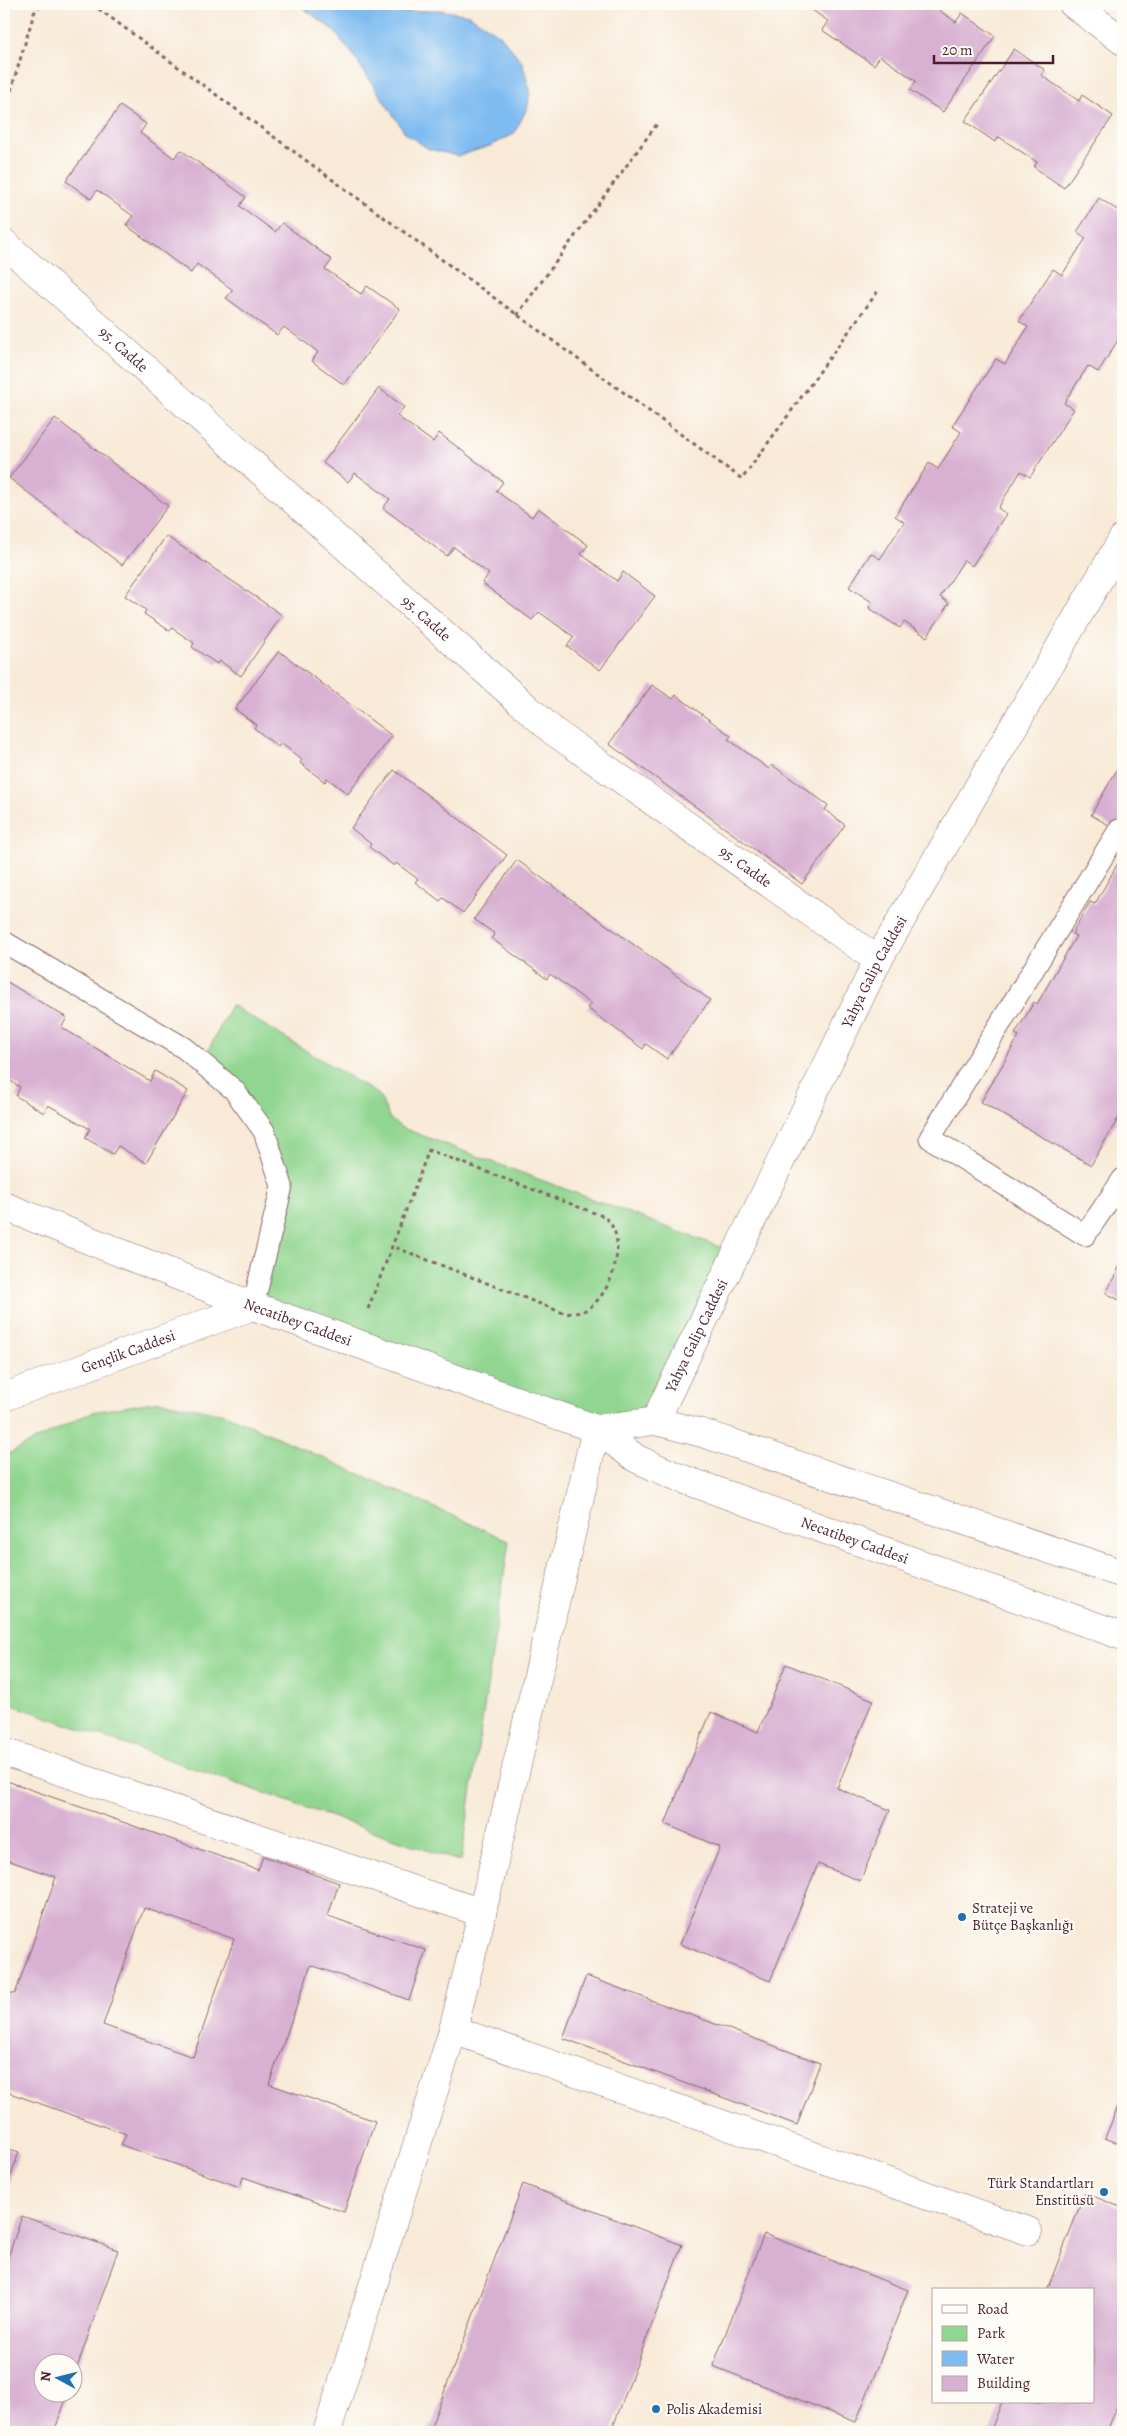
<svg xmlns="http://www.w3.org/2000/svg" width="1127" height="2436" font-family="Alegreya,serif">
<rect width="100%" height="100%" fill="#fdfcf7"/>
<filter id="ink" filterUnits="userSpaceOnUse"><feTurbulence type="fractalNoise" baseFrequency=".02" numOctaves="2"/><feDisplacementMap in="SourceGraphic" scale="10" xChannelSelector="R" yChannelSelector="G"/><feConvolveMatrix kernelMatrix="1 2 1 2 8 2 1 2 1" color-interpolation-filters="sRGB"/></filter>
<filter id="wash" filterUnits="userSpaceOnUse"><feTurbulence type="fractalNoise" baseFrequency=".0096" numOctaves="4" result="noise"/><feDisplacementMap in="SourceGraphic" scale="20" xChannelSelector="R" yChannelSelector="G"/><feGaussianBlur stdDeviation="1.12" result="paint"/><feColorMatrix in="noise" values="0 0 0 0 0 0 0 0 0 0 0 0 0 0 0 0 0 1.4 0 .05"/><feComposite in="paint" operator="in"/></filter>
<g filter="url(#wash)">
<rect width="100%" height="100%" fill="#f8ead7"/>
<g fill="#91d690" stroke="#6e7a5e">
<path d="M231,1005L379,1095L390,1119L402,1128L736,1253L655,1421L596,1429L253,1306L282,1185L264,1131L202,1063Z"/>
<path d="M159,1401L225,1414L509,1541L461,1862L4,1702V1456L92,1412Z"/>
</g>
<path fill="#7ebbf1" stroke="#646d8e" d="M298,4H380L403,12L439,10L469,15L500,35L522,62L530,90L528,106L514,134L490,146L458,156L429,149L406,134L351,52L333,30Z"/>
<g id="blocks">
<g fill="#d8b0d2" fill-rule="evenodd">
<path d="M803,4H930L956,22L962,13L995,36L943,112L910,90L916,81L880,56L874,65L822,30L828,21Z"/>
<path d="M1014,49L1045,70L1041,75L1079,101L1082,95L1113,116L1064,188L1034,167L1037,162L999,137L995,142L965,121Z"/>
<path d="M120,106L146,124L140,133L174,158L181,150L246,197L240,206L275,232L282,223L332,260L325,269L361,294L367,286L400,309L344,385L312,361L318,352L284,327L277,335L226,298L233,290L197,264L191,273L126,225L133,216L97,190L91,199L66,181Z"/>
<path d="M1099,198L1122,213L1123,211V332L1098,372L1088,366L1064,403L1074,409L1030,477L1021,471L998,508L1006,514L972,566L964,560L940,597L949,603L927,637L904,622L900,628L869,608L872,602L849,587L871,553L880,559L904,522L895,516L929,463L938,469L961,432L952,426L996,359L1005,364L1028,327L1019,321L1053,269L1062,275L1086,238L1077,232Z"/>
<path d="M379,388L404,407L397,416L433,442L439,433L503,482L496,491L532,517L538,508L588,545L581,554L617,581L623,572L655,596L600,670L567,646L574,637L539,612L532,620L482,583L489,574L454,547L447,556L383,508L390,499L355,473L348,482L323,463Z"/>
<path d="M55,418L168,506L122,565L9,478Z"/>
<path d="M166,536L282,615L241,676L220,661L217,664L192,647L194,643L172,628L170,631L144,614L146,610L125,596Z"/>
<path d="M279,651L392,736L348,794L327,778L325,782L300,763L302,760L281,743L278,747L254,728L256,725L235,709Z"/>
<path d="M652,685L673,699L676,695L731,736L728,739L769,769L772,765L828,805L825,810L845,825L802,884L609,744Z"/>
<path d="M1123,759V833L1091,815Z"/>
<path d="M394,770L507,855L463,913L443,898L440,901L415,882L418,879L396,863L394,866L369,847L371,844L351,828Z"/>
<path d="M1123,854V1110L1091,1165L981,1102L1019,1036L1015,1034L1034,1002L1037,1004L1076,936L1072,934L1090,902L1095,904Z"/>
<path d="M517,860L710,1000L667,1059L646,1044L643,1049L587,1008L591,1004L550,974L547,979L491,938L495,934L474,919Z"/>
<path d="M4,980L67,1018L61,1027L150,1081L155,1071L188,1091L146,1163L118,1146L113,1154L85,1138L90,1129L48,1105L44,1113L16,1096L20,1087L4,1077Z"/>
<path d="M1123,1260V1302L1106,1293Z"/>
<path d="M786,1664L873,1700L837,1788L890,1810L860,1881L818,1864L770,1981L680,1944L720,1847L665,1824L711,1712L758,1732Z"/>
<path d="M4,1780L258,1870L263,1856L339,1883L328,1916L426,1950L409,2000L311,1965L269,2084L375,2121L344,2212L243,2177L240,2187L121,2145L126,2134L4,2091V1991L15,1994L56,1877L4,1859ZM144,1908L234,1939L193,2057L103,2025Z"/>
<path d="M586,1976L820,2063L797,2125L563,2038Z"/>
<path d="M1123,2094V2145L1105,2138Z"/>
<path d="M4,2147L19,2152L4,2195Z"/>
<path d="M523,2184L682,2245L611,2432H429Z"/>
<path d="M1085,2193L1123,2208V2390L1107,2432H990L1002,2402H1093V2290H1047Z"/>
<path d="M22,2216L118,2250L73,2379L72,2364H42V2394H68L54,2432H4V2269Z"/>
<path d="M764,2234L908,2290L856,2422L713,2366Z"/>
</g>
</g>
</g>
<g filter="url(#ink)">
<use href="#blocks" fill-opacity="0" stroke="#876667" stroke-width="1"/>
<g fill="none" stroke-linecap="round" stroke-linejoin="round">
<defs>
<g id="service">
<path d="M1119,830L930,1138L1085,1235L1123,1179"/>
<path d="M4,942L184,1048L234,1090L264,1131L282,1186L253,1306"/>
</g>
<g id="minor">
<path d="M1073,4L1123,41"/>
<path id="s1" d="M4,243L553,731L878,960"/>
<path d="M4,1752L482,1913"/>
<path d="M453,2030L1028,2231"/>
<path d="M327,2432L453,2030L482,1913L596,1429"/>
</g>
<g id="tertiary">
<path id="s2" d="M655,1421L878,960L1123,538"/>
</g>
<g id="secondary">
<path id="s3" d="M4,1206L253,1306L596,1429L637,1459L680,1478L1123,1636"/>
<path id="s4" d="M4,1397L253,1306"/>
<path d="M596,1429L655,1421L702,1433L1123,1574"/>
</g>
</defs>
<use href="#service" stroke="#876667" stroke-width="23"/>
<use href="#minor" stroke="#876667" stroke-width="29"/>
<use href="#tertiary" stroke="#876667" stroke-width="29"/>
<use href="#secondary" stroke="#876667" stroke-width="29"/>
<g stroke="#876667" stroke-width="3" stroke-dasharray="4 4" stroke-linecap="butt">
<path d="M92,4L742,479L878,291"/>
<path d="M4,114L34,13L41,4"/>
<path d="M517,315L657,124"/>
<path d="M368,1309L429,1150L605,1217C608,1221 612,1225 614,1230C624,1255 608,1302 581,1312C577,1313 571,1313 566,1314L392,1246"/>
</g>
<use href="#service" stroke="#fff" stroke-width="21"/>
<use href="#minor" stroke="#fff" stroke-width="28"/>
<use href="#tertiary" stroke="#fff" stroke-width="28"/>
<use href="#secondary" stroke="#fff" stroke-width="28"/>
</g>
</g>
<g fill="#1f6fb2" stroke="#fdfcf7" stroke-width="2">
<circle cx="962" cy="1917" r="5"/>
<circle cx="1104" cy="2192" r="5"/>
<circle cx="656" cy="2409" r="5"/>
</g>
<g text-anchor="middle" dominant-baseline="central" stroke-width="4.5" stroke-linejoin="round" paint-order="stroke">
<g font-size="15" fill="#4a1f2b" stroke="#fdfcf7">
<text stroke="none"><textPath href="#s1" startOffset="160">95. Cadde</textPath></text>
<text stroke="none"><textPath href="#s1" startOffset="565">95. Cadde</textPath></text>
<text stroke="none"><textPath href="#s1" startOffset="970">95. Cadde</textPath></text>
<text stroke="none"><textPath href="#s2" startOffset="500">Yahya Galip Caddesi</textPath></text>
<text stroke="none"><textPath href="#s3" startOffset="316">Necatibey Caddesi</textPath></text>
<text stroke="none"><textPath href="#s2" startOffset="95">Yahya Galip Caddesi</textPath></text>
<text stroke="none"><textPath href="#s4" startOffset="132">Gençlik Caddesi</textPath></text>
<text stroke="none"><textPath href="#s3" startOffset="916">Necatibey Caddesi</textPath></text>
</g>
<g font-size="15" fill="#4a1f2b" stroke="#fdfcf7" text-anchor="start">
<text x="972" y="1908">Strateji ve<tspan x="972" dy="17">Bütçe Başkanlığı</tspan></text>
<text x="1094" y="2183" text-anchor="end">Türk Standartları<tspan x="1094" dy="17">Enstitüsü</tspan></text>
<text x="666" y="2409">Polis Akademisi</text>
</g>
</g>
<rect width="1127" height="2436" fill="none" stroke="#fdfcf7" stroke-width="20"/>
<rect x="932" y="2288" width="162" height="115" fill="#fdfcf7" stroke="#b5a4a5"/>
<rect x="942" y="2305" width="25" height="8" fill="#ffffff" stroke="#b5a4a5"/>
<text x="977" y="2314" font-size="15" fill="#4a1f2b">Road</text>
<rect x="942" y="2326" width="25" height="15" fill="#91d690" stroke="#b5a4a5"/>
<text x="977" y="2338" font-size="15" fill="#4a1f2b">Park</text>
<rect x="942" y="2351" width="25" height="15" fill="#7ebbf1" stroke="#b5a4a5"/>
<text x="977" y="2364" font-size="15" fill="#4a1f2b">Water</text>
<rect x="942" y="2376" width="25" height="15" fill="#d8b0d2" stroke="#b5a4a5"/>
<text x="977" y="2388" font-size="15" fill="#4a1f2b">Building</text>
<g transform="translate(58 2378) rotate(277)"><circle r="24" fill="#fdfcf7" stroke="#b5a4a5"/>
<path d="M0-4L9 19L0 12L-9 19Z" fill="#1f6fb2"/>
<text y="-8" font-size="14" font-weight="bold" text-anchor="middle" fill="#4a1f2b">N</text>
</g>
<path d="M934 55v8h119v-8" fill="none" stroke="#4a1f2b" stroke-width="2.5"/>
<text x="942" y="55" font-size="15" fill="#4a1f2b" stroke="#fdfcf7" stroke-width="4" paint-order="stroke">20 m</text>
</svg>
